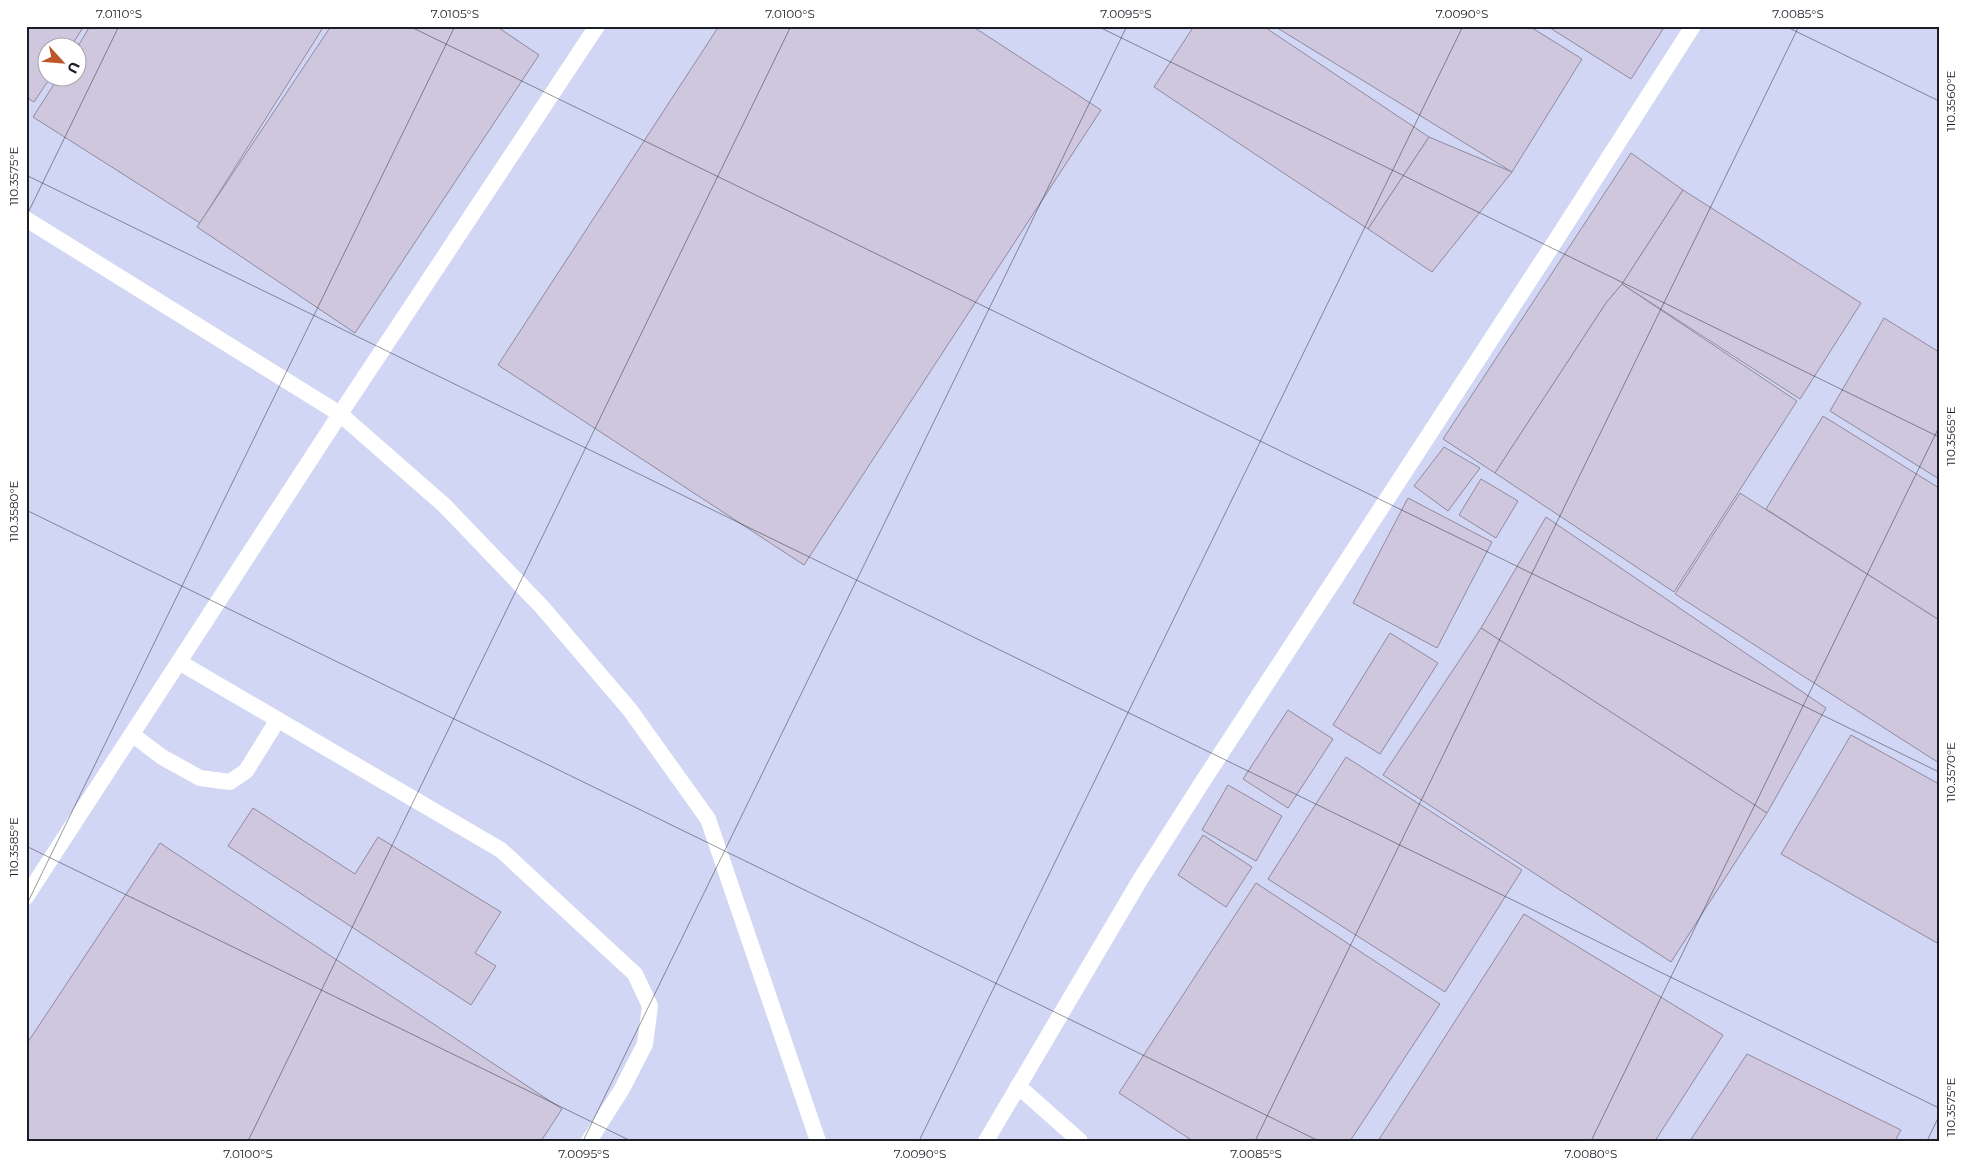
<svg xmlns="http://www.w3.org/2000/svg" width="1965" height="1167" font-family="Montserrat,sans-serif">
<rect width="100%" height="100%" fill="#dee3fa"/>
<path fill="#d0d6f4" fill-rule="evenodd" d="M26,26H1939V1141H26ZM48,48H78V78H48Z"/>
<g fill="#cfc7de" stroke="#91899e">
<path d="M26,26H84L70,48H48V78H50L34,102L26,97Z"/>
<path d="M90,26H324L200,223L33,117L58,78H78L77,48Z"/>
<path d="M331,26H496L539,55L355,333L197,227Z"/>
<path d="M719,26H972L1101,110L804,565L498,365Z"/>
<path d="M1194,26H1263L1429,137L1368,229L1154,87Z"/>
<path d="M1280,26H1529L1582,59L1512,172L1279,29Z"/>
<path d="M1547,26H1665L1631,79Z"/>
<path d="M1429,137L1512,172L1432,272L1368,229Z"/>
<path d="M1631,153L1683,190L1622,284L1606,303L1495,473L1443,439Z"/>
<path d="M1683,190L1861,303L1800,399L1622,284Z"/>
<path d="M1622,284L1797,401L1674,592L1495,473L1606,303Z"/>
<path d="M1884,318L1939,352V479L1830,411Z"/>
<path d="M1823,416L1939,488V620L1766,509Z"/>
<path d="M1444,447L1480,468L1448,511L1414,486Z"/>
<path d="M1481,479L1518,501L1496,538L1459,515Z"/>
<path d="M1740,493L1939,620V763L1675,594Z"/>
<path d="M1408,498L1492,542L1437,648L1353,603Z"/>
<path d="M1546,517L1826,708L1767,813L1481,628Z"/>
<path d="M1481,628L1767,813L1671,962L1383,775Z"/>
<path d="M1390,633L1438,663L1380,754L1333,725Z"/>
<path d="M1288,710L1333,739L1288,808L1243,779Z"/>
<path d="M1851,735L1939,784V944L1781,854Z"/>
<path d="M1346,757L1522,870L1445,992L1268,879Z"/>
<path d="M1228,785L1282,816L1256,861L1202,830Z"/>
<path d="M253,808L355,874L378,837L501,912L475,953L496,966L471,1005L228,846Z"/>
<path d="M1203,835L1252,867L1226,907L1178,875Z"/>
<path d="M160,843L562,1109L541,1141H26V1045Z"/>
<path d="M1256,883L1440,1004L1350,1141H1193L1119,1093Z"/>
<path d="M1524,914L1723,1035L1655,1141H1378Z"/>
<path d="M1747,1054L1901,1130L1895,1141H1690Z"/>
</g>
<g fill="none" stroke-linecap="round" stroke-linejoin="round">
<g stroke="#fff" stroke-width="16">
<path d="M26,219L340,414L444,505L542,607L630,710L708,819L818,1141"/>
<path d="M179,662L501,850L635,974L650,1006L645,1044L622,1089L589,1141"/>
<path d="M133,735L162,757L200,778L230,782L246,771L277,721"/>
<path d="M26,897L340,414L597,26"/>
<path d="M1018,1086L1080,1141"/>
<path d="M986,1141L1140,880L1203,781L1556,240L1693,26"/>
</g>
</g>
<path fill="none" stroke="#1c1e26" stroke-width="1" stroke-opacity="0.45" d="M409,26L1939,772M1097,26L1939,437M1785,26L1939,101M26,175L1939,1108M26,217L119,26M26,510L1319,1141M26,846L631,1141M26,906L455,26M248,1141L791,26M583,1141L1127,26M919,1141L1463,26M1255,1141L1799,26M1591,1141L1939,427M1927,1141L1939,1116"/>
<rect width="1965" height="1167" fill="none" stroke="#ffffff" stroke-width="55"/>
<g transform="translate(62 62) rotate(116)"><circle r="24" fill="#ffffff" stroke="#a4a5a8"/>
<path d="M0-4L9 19L0 12L-9 19Z" fill="#bd572a"/>
<text y="-8" font-size="14" font-weight="bold" text-anchor="middle" fill="#1c1e26">U</text>
</g>
<rect x="28" y="28" width="1910" height="1112" fill="none" stroke="#1c1e26" stroke-width="2"/>
<g font-size="12" text-anchor="middle" fill="#1c1e26">
<text x="119" y="18">7.0110°S</text>
<text x="455" y="18">7.0105°S</text>
<text x="790" y="18">7.0100°S</text>
<text x="1126" y="18">7.0095°S</text>
<text x="1462" y="18">7.0090°S</text>
<text x="1798" y="18">7.0085°S</text>
<text transform="translate(1951 101) rotate(-90)" y="4">110.3560°E</text>
<text transform="translate(14 176) rotate(-90)" y="4">110.3575°E</text>
<text transform="translate(1951 436) rotate(-90)" y="4">110.3565°E</text>
<text transform="translate(14 511) rotate(-90)" y="4">110.3580°E</text>
<text transform="translate(1951 772) rotate(-90)" y="4">110.3570°E</text>
<text transform="translate(14 847) rotate(-90)" y="4">110.3585°E</text>
<text transform="translate(1951 1107) rotate(-90)" y="4">110.3575°E</text>
<text x="248" y="1158">7.0100°S</text>
<text x="584" y="1158">7.0095°S</text>
<text x="920" y="1158">7.0090°S</text>
<text x="1256" y="1158">7.0085°S</text>
<text x="1591" y="1158">7.0080°S</text>
</g>
</svg>
